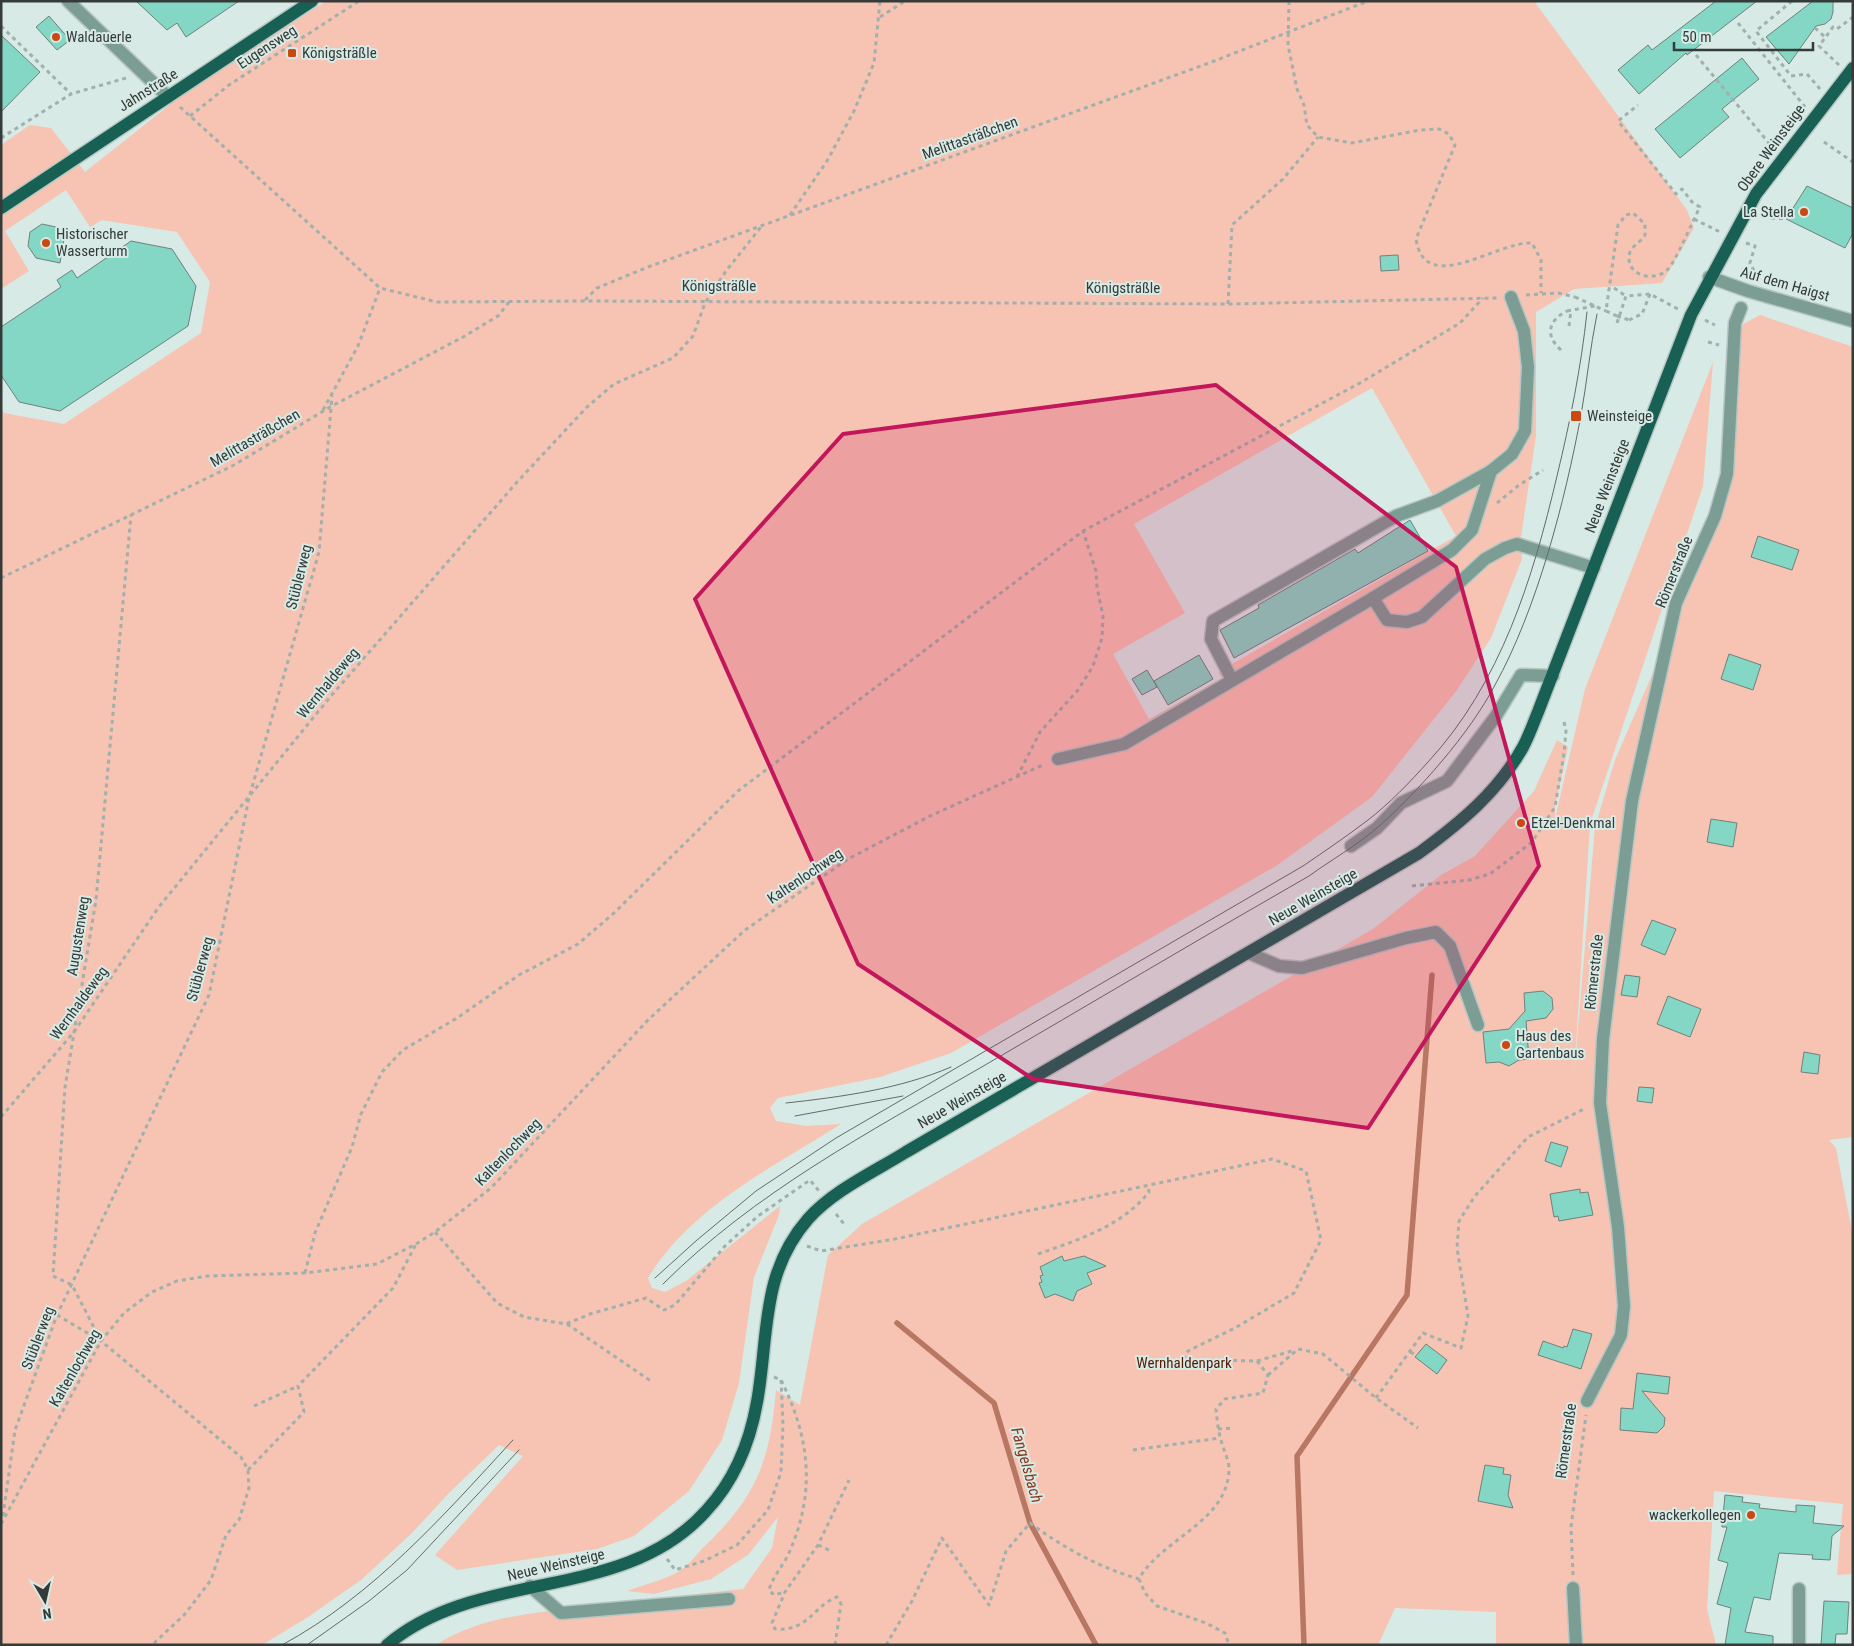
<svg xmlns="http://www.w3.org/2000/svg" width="1854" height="1646" font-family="'Roboto Condensed',sans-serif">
<rect width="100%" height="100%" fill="#d7eae5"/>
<g fill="#f7c3b2" fill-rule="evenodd">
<path d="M326,1H1534L1687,210L1694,228L1662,283L1574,289L1536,312V436L1521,537L1522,559L1491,638L1457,690L1372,797L1276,866L951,1053L880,1077L778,1098L770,1108L776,1121L806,1126L841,1124C773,1167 691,1207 648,1278L652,1288L665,1292L686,1281L780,1206L779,1215L754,1277L739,1383L722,1440L689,1491L634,1536L597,1549L457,1570L435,1555L523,1456L499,1445L449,1493L412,1533L361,1580L308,1617L262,1645H1V408L4,413L64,424L201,333L210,282L177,232L102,220L90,227L66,190L5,231L29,271L1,289V145L30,125L51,128L85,172L181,96ZM1372,388L1456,536L1218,672L1222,678L1149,719L1113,654L1185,613L1134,524Z"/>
<path d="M1760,315L1853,347V1137L1829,1140L1836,1148L1853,1237V1574L1837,1575L1843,1504L1714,1491L1707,1609L1716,1645H1496V1612L1395,1608L1378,1645H436C479,1617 533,1613 583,1607C636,1600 690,1595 743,1589L772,1548L778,1517L748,1555L711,1579L654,1594L627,1591C643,1585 668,1579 681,1570C691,1563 699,1551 708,1543C758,1494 770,1459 776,1390L800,1405L828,1255L862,1224L1373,929L1441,875L1475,856L1534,791L1557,740L1568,747L1555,807V819L1585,689L1713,362L1703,486L1590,824L1574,1077L1595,827L1615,760L1724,510L1731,474L1738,327Z"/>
</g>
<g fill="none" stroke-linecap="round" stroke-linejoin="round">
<g stroke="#b77763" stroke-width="5.5">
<path d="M897,1323L994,1403L1030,1523L1096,1645"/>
<path d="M1304,1645L1297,1456L1407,1295L1432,975"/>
</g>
</g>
<g fill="#84d7c4" stroke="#70817c">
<path d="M136,1H239L186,37L177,23L167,30Z"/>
<path d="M1716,1H1757L1687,55L1686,53L1639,94L1618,70L1648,45L1652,50Z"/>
<path d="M1813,1H1833V12L1831,19L1825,24L1816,26L1789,64L1766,37Z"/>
<path d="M49,16L70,40L57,50L36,27Z"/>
<path d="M1,35L40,72L1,112Z"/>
<path d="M1742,58L1759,79L1722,109L1729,117L1680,158L1655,129Z"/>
<path d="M1807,186L1853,208V233L1845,248L1786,219Z"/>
<path d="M42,224L56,227L64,239L60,263L36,258L28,246L30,232Z"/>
<path d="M131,241L172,249L196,286L188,326L60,411L19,402L1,375V327L61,287L57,280L72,270L77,278Z"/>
<path d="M1398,255L1399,270L1381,271L1380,256Z"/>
<path d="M1410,520L1428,551L1234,658L1220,630L1259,608L1258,605L1355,549L1358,553Z"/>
<path d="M1758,536L1799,550L1792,570L1751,557Z"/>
<path d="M1729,654L1761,665L1753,690L1721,679Z"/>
<path d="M1199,655L1213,679L1168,705L1154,681Z"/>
<path d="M1147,670L1157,687L1142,695L1132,679Z"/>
<path d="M1711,819L1737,823L1733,847L1707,842Z"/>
<path d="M1652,920L1676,929L1665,955L1641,945Z"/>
<path d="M1625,975L1640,977L1637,997L1621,995Z"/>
<path d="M1543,991L1552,998L1553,1009L1546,1018L1526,1021L1529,1059L1519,1060L1509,1066L1499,1062L1486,1063L1483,1032L1509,1029L1525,1011L1524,993Z"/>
<path d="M1668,996L1701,1009L1690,1037L1657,1024Z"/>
<path d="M1804,1052L1820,1055L1818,1074L1801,1072Z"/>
<path d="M1639,1087L1654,1088L1652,1103L1637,1101Z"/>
<path d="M1551,1142L1568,1147L1561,1167L1545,1161Z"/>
<path d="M1580,1189V1193L1588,1192L1593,1215L1559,1221L1558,1216L1554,1217L1550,1194Z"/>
<path d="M1062,1256L1064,1261L1084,1256L1106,1266L1087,1273L1092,1284L1077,1291L1073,1301L1055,1294L1045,1298L1039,1283L1042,1282L1040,1276L1043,1275L1040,1267Z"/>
<path d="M1573,1329L1592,1334L1581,1369L1538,1355L1543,1341L1563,1348L1564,1346L1567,1347Z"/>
<path d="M1426,1344L1447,1360L1437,1374L1415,1357Z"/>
<path d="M1637,1373L1670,1377L1668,1394L1642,1391L1665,1418L1664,1426L1657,1433L1620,1430L1621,1408L1633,1409Z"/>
<path d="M1485,1465L1504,1468L1503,1474L1511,1475L1508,1495L1513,1508L1478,1501Z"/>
<path d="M1725,1495L1743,1497L1742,1502L1760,1504L1759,1508L1796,1512V1505L1815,1506L1813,1523L1844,1526L1832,1536L1830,1560L1812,1559L1813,1555L1779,1553L1770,1600L1754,1597L1745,1632L1773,1636V1645H1725L1731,1608L1717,1604L1728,1563L1718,1560L1727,1527H1722Z"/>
<path d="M1824,1601L1849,1602L1847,1634H1836L1835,1645H1821Z"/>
</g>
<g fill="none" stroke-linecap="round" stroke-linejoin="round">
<defs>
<g id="minor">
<path d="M68,1L168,97"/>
<path d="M1709,277L1748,291L1853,321"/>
<path d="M1373,598L1452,550L1472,530L1491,471L1512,454L1525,431L1528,367L1524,331L1511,297"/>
<path d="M1232,680L1211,639L1213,621L1396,516L1437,501L1491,471"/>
<path d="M1058,759L1124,744L1373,598L1387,620L1407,622L1422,617L1485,559L1505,548L1517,544L1594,568"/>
<path d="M1351,846L1377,828L1401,803L1447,781L1496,716L1521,675L1553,676"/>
<path d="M1249,953L1279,966L1302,968L1406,938L1436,932L1450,946L1478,1025"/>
<path d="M1587,1401L1621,1335L1624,1306L1618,1227L1600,1103L1603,1039L1632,801L1676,603L1715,516L1727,474L1735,323L1741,308"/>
<path d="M530,1586L561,1613L729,1599"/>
<path d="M1573,1588L1576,1645"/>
<path d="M1799,1645V1589"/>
</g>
<g id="major">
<path d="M1,208L312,1"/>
<path d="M387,1645C479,1567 623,1604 706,1511C734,1481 750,1442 757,1402C769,1336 760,1274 808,1219C834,1190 874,1172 906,1152L1419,853C1460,823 1498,792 1523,747C1529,736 1533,724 1538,712L1691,315L1756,194L1853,68"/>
</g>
</defs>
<use href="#minor" stroke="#b6c7c3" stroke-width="15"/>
<use href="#major" stroke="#b6c7c3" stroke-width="15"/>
<g stroke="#a1b0ac" stroke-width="3" stroke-dasharray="4 4" stroke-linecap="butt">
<path d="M1289,1L1288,45L1297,89L1304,105L1307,125L1318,137L1352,143L1420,130L1439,129L1449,134L1455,145L1416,239C1425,298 1497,241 1532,243L1541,260V293"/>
<path d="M1792,1L1756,31L1791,76L1807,74L1820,89"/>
<path d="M880,17L905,1"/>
<path d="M1738,23L1805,107"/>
<path d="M1,26L71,94"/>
<path d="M1815,28L1825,37"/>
<path d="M1696,55L1773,148"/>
<path d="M1839,65L1819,46L1833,27L1837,29L1853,17"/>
<path d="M180,107L380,288L437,302L584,301L1228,304L1497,298"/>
<path d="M190,116L229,85L359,1"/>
<path d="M1,138L71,94L126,78"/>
<path d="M1824,142L1853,162"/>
<path d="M790,215L827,161L854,111L874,63L880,1"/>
<path d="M1771,218L1786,219"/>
<path d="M1694,219L1720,232"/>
<path d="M1746,243L1755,246L1750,263L1755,273L1753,276"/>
<path d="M1614,288L1626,296"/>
<path d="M1526,295L1558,293L1575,297"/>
<path d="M585,300L597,288L648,267L1209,63L1368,1"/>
<path d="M1228,304L1232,225L1283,179L1318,137"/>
<path d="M1617,316L1606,311L1618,225L1626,215L1633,213L1645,224V235C1641,242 1632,246 1630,252C1623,275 1654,284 1668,269C1676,261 1693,220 1700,207L1692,202L1682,189L1676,194L1618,121L1638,105"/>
<path d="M1629,320L1642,314L1650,294"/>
<path d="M1705,320L1715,325"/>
<path d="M1617,323L1626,296L1650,294L1678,309"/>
<path d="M1569,326L1571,310"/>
<path d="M1708,342L1719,345"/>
<path d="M1561,350C1544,335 1549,320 1567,311"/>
<path d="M323,410L358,346L380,288"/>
<path d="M1497,503L1519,485L1543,470"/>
<path d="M1,578L234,465L330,407L463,337L498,316L509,302"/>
<path d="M1017,777L1040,732L1078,690L1093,666L1102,638L1103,616L1097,587L1096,571L1083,531"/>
<path d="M1412,886L1469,880L1490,874L1532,842L1555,807L1564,753L1566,731L1564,722"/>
<path d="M1,1117L74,1032L158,908L331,696L518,481L587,407L614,384L673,358L693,336L705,303L726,271L761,227"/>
<path d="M836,1214L844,1224"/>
<path d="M435,1232L497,1303L524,1317L566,1324L590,1314L646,1298L664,1310L675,1305L725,1246L758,1216L810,1180L819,1191"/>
<path d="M807,1246L821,1251L895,1239L1272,1159L1306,1171L1321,1240L1294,1293L1235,1328L1188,1351L1183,1360L1191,1364L1208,1360L1257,1361L1268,1375L1263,1393L1225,1399L1216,1409C1217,1419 1218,1430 1221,1440C1223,1449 1229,1460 1229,1469C1228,1522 1162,1538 1139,1579L1145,1593L1157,1606L1206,1623L1225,1633L1229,1645"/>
<path d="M1038,1254C1078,1240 1122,1226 1149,1192L1148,1185"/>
<path d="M305,1273L315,1233L352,1147L361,1114L382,1072L403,1050L457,1018L519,975L578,944L614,913L738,791L1083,531L1360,383L1460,323L1483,298"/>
<path d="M57,1315L101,1341L241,1457L248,1470L249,1488L239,1520L226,1535L211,1580L185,1614L152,1645"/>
<path d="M567,1324L651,1381"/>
<path d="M101,1341L72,1285L53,1276L65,1087L96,900L131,515"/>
<path d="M1410,1352L1417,1355"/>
<path d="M1257,1361L1295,1350"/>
<path d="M1268,1375L1298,1349L1323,1354L1376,1398L1418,1428"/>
<path d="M774,1377L781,1380C810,1438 816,1492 789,1553C783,1566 773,1576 769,1590L774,1595L785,1592"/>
<path d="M1376,1398L1423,1333L1461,1348L1468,1316L1457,1248L1459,1221L1475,1196L1528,1137L1586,1108"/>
<path d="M254,1406L298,1386"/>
<path d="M1218,1429L1233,1428"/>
<path d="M1133,1450L1220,1438"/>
<path d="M248,1470L304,1412L298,1386L393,1288L416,1244"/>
<path d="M3,1516L15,1430L57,1315L209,995L249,798L319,552L332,396"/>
<path d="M1,1524L101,1341L124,1313L152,1292L177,1281L207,1276L305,1273L377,1264L416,1244L435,1232L491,1188L648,1020L745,930L848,859L930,816L1045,764"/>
<path d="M818,1545L831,1551"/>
<path d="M667,1559L675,1570L704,1561L737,1545L768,1510L781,1472L783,1424L781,1380"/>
<path d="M1573,1575L1571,1527L1586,1415"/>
<path d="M835,1645L841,1604L837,1597C813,1606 808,1632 775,1629L772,1623L785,1592L818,1545L849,1480"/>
<path d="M886,1645L912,1601L942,1538L989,1605L1006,1551L1030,1523C1064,1548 1098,1567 1139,1579"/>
</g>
<use href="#minor" stroke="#7c9d94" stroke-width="12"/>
<use href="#major" stroke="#176053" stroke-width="12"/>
<g stroke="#626c69" stroke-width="1">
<path d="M786,1103C841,1097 900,1089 951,1067"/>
<path d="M795,1116L903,1096"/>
<path d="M655,1278L697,1240L756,1191L836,1138L1303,866C1325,851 1347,836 1368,820C1389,804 1410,782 1428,762C1501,683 1533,578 1557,476C1570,422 1581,368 1587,312"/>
<path d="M663,1284C754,1193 869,1132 980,1068C1090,1004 1199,939 1309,876C1331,860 1356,846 1377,828C1418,792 1470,733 1495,685C1537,609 1565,501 1581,415C1587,382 1590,348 1597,314"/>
<path d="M282,1645C374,1595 443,1516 513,1440"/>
<path d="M307,1645L369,1601L407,1570L519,1450"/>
</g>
<g stroke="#a1b0ac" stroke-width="3" stroke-dasharray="4 4" stroke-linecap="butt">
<path d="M1575,297L1606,311"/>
<path d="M1567,311L1595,306"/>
<path d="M1617,316L1629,320"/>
</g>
</g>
<path fill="#c2185b" fill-opacity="0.2" stroke="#c2185b" stroke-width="4" stroke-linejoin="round" d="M1216,385L1456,567L1539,866L1368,1128L1033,1079L858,964L695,599L843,434Z"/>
<g fill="#cd4710" stroke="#d7eae5" stroke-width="2">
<circle cx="56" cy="37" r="5"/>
<rect x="287" y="48" width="10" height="10" rx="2.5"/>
<circle cx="1804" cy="212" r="5"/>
<circle cx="46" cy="243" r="5"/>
<rect x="1570" y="410" width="12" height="12" rx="2.5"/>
<circle cx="1521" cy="823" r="5"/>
<circle cx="1506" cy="1045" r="5"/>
<circle cx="1751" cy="1515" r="5"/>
</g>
<g text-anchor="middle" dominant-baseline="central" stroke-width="4" stroke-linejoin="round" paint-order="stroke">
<g font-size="15" fill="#343b39" stroke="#d7eae5" text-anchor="start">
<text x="66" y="37">Waldauerle</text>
<text x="302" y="53">Königsträßle</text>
<text x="1794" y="212" text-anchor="end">La Stella</text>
<text x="56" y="234">Historischer<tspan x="56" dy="17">Wasserturm</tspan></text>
<text x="1587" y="416">Weinsteige</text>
<text x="1531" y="823">Etzel-Denkmal</text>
<text x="1516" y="1036">Haus des<tspan x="1516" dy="17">Gartenbaus</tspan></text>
<text x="1741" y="1515" text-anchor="end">wackerkollegen</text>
</g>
<g font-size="15" fill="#343b39" stroke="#d7eae5">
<text transform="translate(267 47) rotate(-33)">Eugensweg</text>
<text transform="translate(148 90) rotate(-32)">Jahnstraße</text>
<text transform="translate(970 138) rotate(-20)">Melittasträßchen</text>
<text transform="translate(1771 148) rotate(-54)">Obere Weinsteige</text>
<text transform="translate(1785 284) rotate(16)">Auf dem Haigst</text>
<text x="719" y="286">Königsträßle</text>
<text x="1123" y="288">Königsträßle</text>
<text transform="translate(255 438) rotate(-30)">Melittasträßchen</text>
<text transform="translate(1607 486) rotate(-69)">Neue Weinsteige</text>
<text transform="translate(1674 572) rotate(-68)">Römerstraße</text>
<text transform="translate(299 577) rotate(-76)">Stüblerweg</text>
<text transform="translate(328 683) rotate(-50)">Wernhaldeweg</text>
<text transform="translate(805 876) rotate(-34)">Kaltenlochweg</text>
<text transform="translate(1313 897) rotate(-30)">Neue Weinsteige</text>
<text transform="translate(78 936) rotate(-81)">Augustenweg</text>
<text transform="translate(200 969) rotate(-75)">Stüblerweg</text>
<text transform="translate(1594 972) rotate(-84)">Römerstraße</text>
<text transform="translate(79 1003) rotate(-54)">Wernhaldeweg</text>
<text transform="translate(962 1100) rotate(-30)">Neue Weinsteige</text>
<text transform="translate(508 1152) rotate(-46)">Kaltenlochweg</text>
<text transform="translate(38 1338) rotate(-69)">Stüblerweg</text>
<text transform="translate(75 1368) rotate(-60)">Kaltenlochweg</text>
<text transform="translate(1566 1441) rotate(-82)">Römerstraße</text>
<text transform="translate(556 1565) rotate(-13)">Neue Weinsteige</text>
</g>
<g font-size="15" fill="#541a04" stroke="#d7eae5">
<text x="1184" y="1363">Wernhaldenpark</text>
</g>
<g font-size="16" font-style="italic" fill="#87381d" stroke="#d7eae5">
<text transform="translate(1027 1465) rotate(74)">Fangelsbach</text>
</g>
</g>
<rect width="1854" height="1646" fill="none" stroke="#343b39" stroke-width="5"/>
<g transform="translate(45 1601) rotate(171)" stroke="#d7eae5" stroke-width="4" paint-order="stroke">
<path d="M0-4L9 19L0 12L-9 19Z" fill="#343b39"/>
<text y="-8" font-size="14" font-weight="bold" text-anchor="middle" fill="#343b39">N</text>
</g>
<path d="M1674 42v8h139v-8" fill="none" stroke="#343b39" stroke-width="2.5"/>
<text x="1682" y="42" font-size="15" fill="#343b39" stroke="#d7eae5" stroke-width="4" paint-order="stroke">50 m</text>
</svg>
